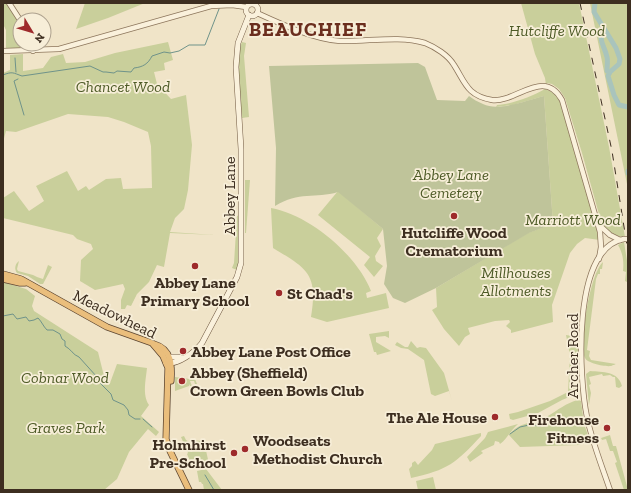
<svg xmlns="http://www.w3.org/2000/svg" width="631" height="493" font-family="'Zilla Slab',serif">
<rect width="100%" height="100%" fill="#f0e4c8"/>
<g fill="#c9cf9b">
<path d="M3,3H7L20,23V44H29L27,49L6,48V30L3,24Z"/>
<path d="M85,3H145L108,18L76,29Z"/>
<path d="M521,3H579L609,147L625,237C615,237 608,232 602,225L582,153L565,98L559,89L552,84L547,83L546,85L545,78L535,54Z"/>
<path d="M590,3H628V191L627,184Z"/>
<path d="M168,42L173,60L164,63L165,70L154,72L157,84L171,99L186,95L192,145L188,190L184,209L175,218L170,232L215,235L212,257L215,235L170,233L164,267L157,265L149,282L137,294L131,306L127,305L125,309H121V300L125,289L123,284L95,290L80,281L81,260L93,249L91,244L77,239L73,235L3,218V198L14,191L29,211L44,201L36,186L67,171L78,191L86,186L89,190L106,179L121,178L123,189L152,188L151,146L148,132L124,122L108,117L68,114L16,132L6,131L3,142V73L10,70V55L23,54V71L43,68L51,57L63,54L66,63L85,62L115,53Z"/>
<path d="M242,42L246,43L244,56L249,117L242,118C240,96 233,62 242,42Z"/>
<path d="M545,89L555,93L560,100L595,219L600,240L585,238L577,244L570,253L552,305L553,322L511,333V330L506,326L510,322L509,320L495,321L468,328L470,334L465,337L459,346L444,329L432,310L437,307L436,288L528,233L553,224L544,96L513,105L496,107L497,105C512,104 531,97 545,89Z"/>
<path d="M245,180H250L246,233H245Z"/>
<path d="M338,191L383,229L377,238L381,246L375,256L376,261L383,266L374,277L364,265L370,257L318,215Z"/>
<path d="M271,208C310,215 357,255 371,291L366,293L367,298L386,293L389,308L327,322L311,317C318,274 308,269 273,248Z"/>
<path d="M239,215L240,261L237,270L232,268L234,263L237,216Z"/>
<path d="M624,242L628,267V287L627,282L625,281L626,272L623,271C624,262 623,253 618,245Z"/>
<path d="M19,261L17,269L18,271L33,275L37,277L43,279L48,265L52,267L43,284H40L28,276L17,273C14,269 15,264 19,261Z"/>
<path d="M603,262L602,269H600V274H598L596,279L587,350L590,351L589,356L591,360L616,364C616,364 611,366 611,366C605,367 587,363 585,358C579,342 590,273 603,262Z"/>
<path d="M3,282L26,289L35,296L32,306L34,311L98,352L104,376L110,383L117,364L147,368C146,379 142,395 149,405L141,416L159,432L156,436L148,429L129,452L117,479L104,490H3Z"/>
<path d="M389,331V338L385,336L376,337V342L391,351L377,355L376,352H374L369,334Z"/>
<path d="M566,335L578,337V353L571,354L572,378L575,388L579,390V393L562,400L538,413L513,420L510,419L509,414L518,412L550,401L568,392L570,355Z"/>
<path d="M411,341L417,348L420,347L426,348L444,373L452,401L449,391L435,396L431,394L424,360L408,349L401,348L395,345L397,342L405,347H408Z"/>
<path d="M193,370H194L198,378L195,379L197,384H195L194,381H190L192,386H190V384L189,386L175,391V377L190,379V375Z"/>
<path d="M590,371C603,372 618,371 622,386L619,388L616,387L615,377H613L610,375L603,376L602,374L589,377L591,384L589,385L591,393L589,405L586,374Z"/>
<path d="M578,400L581,401L584,424L590,441L579,445L520,447L509,435C518,422 535,423 548,416C558,410 566,403 578,400Z"/>
<path d="M518,424C511,430 507,439 500,444L499,442L495,441L494,445L481,451L483,453L470,462L467,457L485,438L488,432Z"/>
<path d="M481,433V436C456,463 448,470 411,478L409,469L412,466V463L415,461L418,465L432,450L435,444Z"/>
<path d="M610,435L613,446H616L628,490H624L615,463L617,462L613,451H610L606,439L602,440L601,438Z"/>
<path d="M184,436L186,440L191,443V440L202,441L205,446L209,464L197,467L194,459L190,461L187,454L188,453L181,437Z"/>
<path d="M206,469L222,490H204L203,484H202L201,482H199L197,471Z"/>
<path d="M433,477L436,490H418L416,481Z"/>
</g>
<path fill="#bfc49a" d="M418,63L425,67L437,100L465,101L469,96C473,99 478,102 483,104C499,112 527,100 544,96L553,224L529,233L436,288L405,303L393,298L384,284L387,266L383,229L338,192C315,199 299,191 275,206L276,148L269,66Z"/>
<g fill="none" stroke-linecap="round" stroke-linejoin="round">
<g stroke="#6f938a" stroke-width="1">
<path d="M15,58L16,72"/>
<path d="M3,75C13,71 13,73 22,76L90,66L103,72H106L114,73L117,71L131,72L134,68C143,67 148,64 152,56L164,52L170,53L179,51L189,45H205L219,9"/>
<path d="M18,79L14,81L24,115"/>
<path d="M3,316L13,314L17,319L26,317L29,321L34,320L38,318C42,322 43,326 47,330H53L60,334L62,339L65,341V346C71,349 73,355 79,357L97,377L99,382L111,394L113,400L124,405L128,410L129,415L135,419H140"/>
<path d="M143,419L152,427"/>
<path d="M572,420H575L580,418"/>
<path d="M510,434L520,427L529,425L541,426L566,418"/>
<path d="M205,475L214,490"/>
</g>
<g stroke="#a9c4bc" stroke-width="5">
<path d="M595,3L594,12L616,48L620,59L619,64L610,72L608,76L614,95L619,105L628,107"/>
<path d="M603,27C598,42 604,44 607,57C608,61 607,66 607,71L610,72"/>
<path d="M628,171V173"/>
</g>
<defs>
<g id="tertiary">
<path d="M9,3L20,20"/>
<path d="M257,13C281,24 313,39 340,41C368,42 398,35 425,43C435,47 448,55 454,65C465,82 467,96 492,100C516,103 544,67 562,100L600,232L601,247L599,259"/>
<path d="M32,44L33,51"/>
<path d="M3,51L59,49L211,6L232,5L246,7"/>
<path d="M598,224L610,235L620,240"/>
<path d="M610,490C602,466 592,442 587,417C579,379 571,248 624,239"/>
</g>
<g id="secondary">
<circle cx="252" cy="10" r="6"/>
<path d="M182,358L178,357H171L166,363C178,365 195,352 202,343L237,277L241,263V149L236,67L238,43L249,15"/>
</g>
<g id="trunk">
<path d="M3,274L21,279L107,327L152,343L163,356L168,368L166,439L170,451L189,490"/>
<path d="M3,279L20,283H25"/>
<path d="M154,344C172,349 172,366 171,381"/>
</g>
</defs>
<use href="#tertiary" stroke="#8d765c" stroke-width="6"/>
<use href="#secondary" stroke="#6f573f" stroke-width="6"/>
<use href="#trunk" stroke="#5b4430" stroke-width="7"/>
<use href="#tertiary" stroke="#faf1dc" stroke-width="4.5"/>
<use href="#secondary" stroke="#faf1dc" stroke-width="5"/>
<use href="#trunk" stroke="#eabe7c" stroke-width="5.5"/>
<path stroke="#3d2e20" stroke-width="1" stroke-dasharray="7 7" stroke-linecap="butt" d="M580,3L612,151L628,252"/>
<defs>
<path id="tertiary-bridge" d="M624,239H628"/>
</defs>
<use href="#tertiary-bridge" stroke="#8d765c" stroke-width="6" stroke-linecap="butt"/>
<use href="#tertiary-bridge" stroke="#faf1dc" stroke-width="4.5"/>
</g>
<g fill="#9e2a2b" stroke="#f7eed8" stroke-width="1.5">
<circle cx="454" cy="216" r="4"/>
<circle cx="195" cy="266" r="4"/>
<circle cx="279" cy="293" r="4"/>
<circle cx="183" cy="351" r="4"/>
<circle cx="182" cy="381" r="4"/>
<circle cx="495" cy="417" r="4"/>
<circle cx="607" cy="428" r="4"/>
<circle cx="245" cy="449" r="4"/>
<circle cx="234" cy="453" r="4"/>
</g>
<g text-anchor="middle" dominant-baseline="central" stroke-width="3.5" stroke-linejoin="round" paint-order="stroke">
<g font-size="16" font-style="italic" fill="#4d5a26" stroke="#f7eed8">
<text x="557" y="30">Hutcliffe Wood</text>
<text x="123" y="86">Chancet Wood</text>
<text x="451" y="174">Abbey Lane<tspan x="451" dy="18">Cemetery</tspan></text>
<text x="573" y="219">Marriott Wood</text>
<text x="516" y="272">Millhouses<tspan x="516" dy="18">Allotments</tspan></text>
<text x="65" y="377">Cobnar Wood</text>
<text x="66" y="427">Graves Park</text>
</g>
<g font-size="16" fill="#3d2e20" stroke="#f7eed8">
<text transform="translate(229 196) rotate(-90)">Abbey Lane</text>
<text transform="translate(115 314) rotate(26)">Meadowhead</text>
<text transform="translate(572 356) rotate(-90)">Archer Road</text>
</g>
<g font-size="16" font-weight="bold" fill="#3d2e20" stroke="#f7eed8" text-anchor="start">
<text x="454" y="232" text-anchor="middle">Hutcliffe Wood<tspan x="454" dy="18">Crematorium</tspan></text>
<text x="195" y="282" text-anchor="middle">Abbey Lane<tspan x="195" dy="18">Primary School</tspan></text>
<text x="287" y="293">St Chad's</text>
<text x="191" y="351">Abbey Lane Post Office</text>
<text x="190" y="372">Abbey (Sheffield)<tspan x="190" dy="18">Crown Green Bowls Club</tspan></text>
<text x="487" y="417" text-anchor="end">The Ale House</text>
<text x="599" y="419" text-anchor="end">Firehouse<tspan x="599" dy="18">Fitness</tspan></text>
<text x="253" y="440">Woodseats<tspan x="253" dy="18">Methodist Church</tspan></text>
<text x="226" y="444" text-anchor="end">Holmhirst<tspan x="226" dy="18">Pre-School</tspan></text>
</g>
<g font-size="20" font-weight="bold" letter-spacing="1" fill="#6b2e1e" stroke="#f7eed8">
<text x="308" y="29">BEAUCHIEF</text>
</g>
</g>
<rect width="631" height="493" fill="none" stroke="#3d2e20" stroke-width="8"/>
<g transform="translate(32 32) rotate(128)"><circle r="19" fill="#f7eed8" stroke="#ada18e"/>
<path d="M0-3L7 15L0 10L-7 15Z" fill="#9e2a2b"/>
<text y="-6" font-size="11" font-weight="bold" text-anchor="middle" fill="#3d2e20">N</text>
</g>
</svg>
